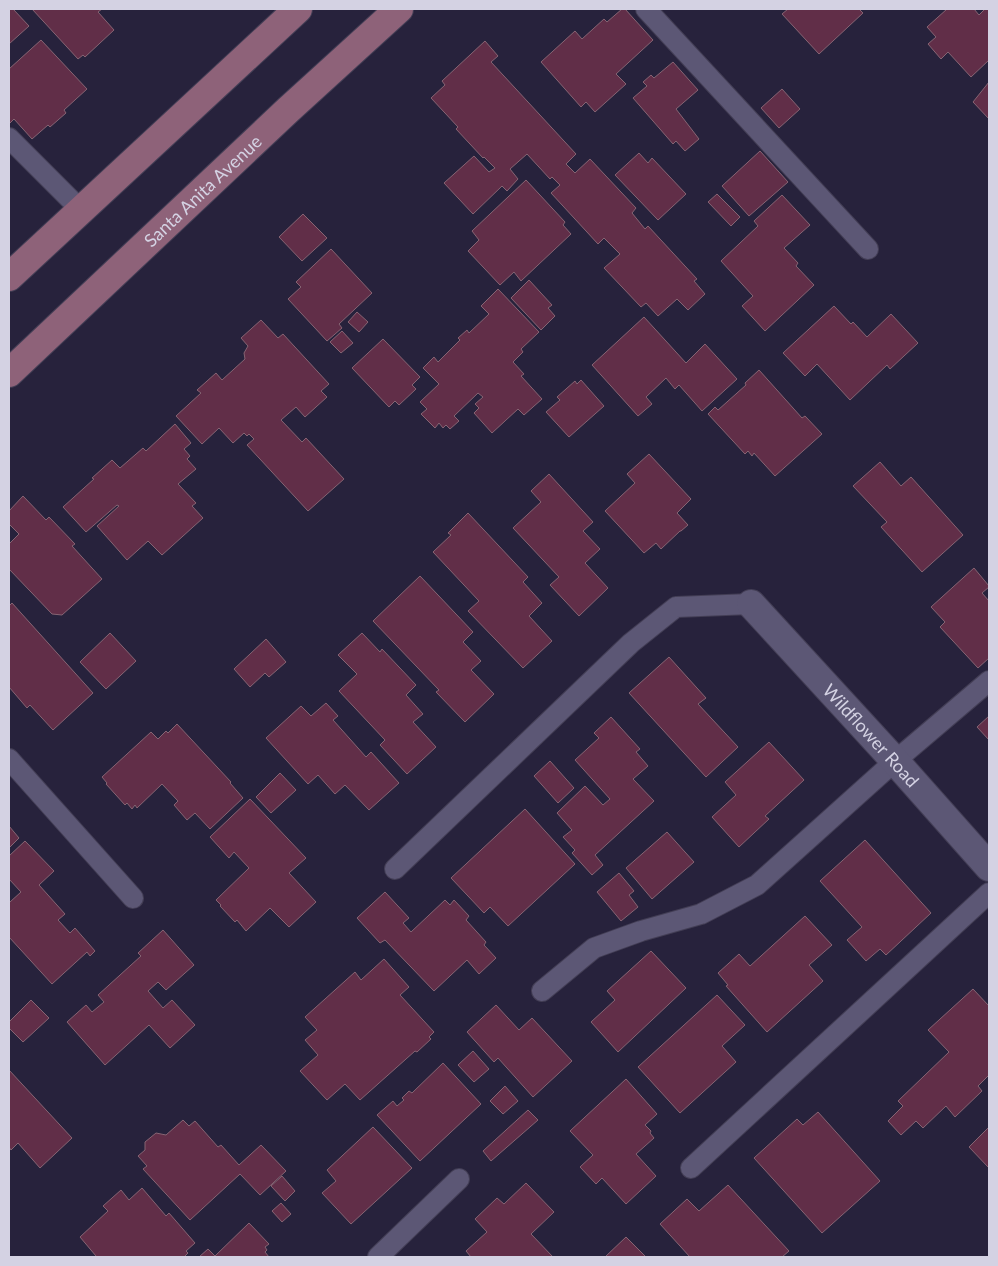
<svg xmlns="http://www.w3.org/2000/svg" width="998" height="1266" font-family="Lato,sans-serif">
<rect width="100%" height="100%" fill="#27223c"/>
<g fill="#612e48" stroke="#866473">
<path d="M9,9H13L29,26L9,44Z"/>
<path d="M32,9H102L98,12L114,30L85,57L83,55L78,59Z"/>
<path d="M622,9H625L653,40L616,74L626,84L595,112L586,102L581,107L541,62L575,31L582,39L604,19L607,22Z"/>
<path d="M788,9H859L863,13L819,54L782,14Z"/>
<path d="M947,9H974L979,15L985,9H989V60L971,77L948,52L941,59L928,44L936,37L927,27Z"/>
<path d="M41,40L87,89L64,110L66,113L50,127L48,125L32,139L14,119L10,123L9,122V69Z"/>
<path d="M485,41L498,56L491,62L576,154L566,164L575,173L590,159L636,208L632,213L645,229L648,226L697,279L694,281L705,294L688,310L677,299L658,316L646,303L641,307L604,268L620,254L604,238L598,244L551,193L560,185L552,177L550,179L527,154L510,169L518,179L507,191L502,186L473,214L444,183L474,156L489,172L495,168L484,157L483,158L456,129L458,127L431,98L445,85L442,81Z"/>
<path d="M673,62L698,90L676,109L699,139L685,151L676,141L673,144L633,98L647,86L643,82L651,75L654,78Z"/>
<path d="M989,82V119L973,102Z"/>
<path d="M782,89L800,109L779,128L761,108Z"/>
<path d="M760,151L788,182L749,216L722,186Z"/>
<path d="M639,153L648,163L652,158L686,194L658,220L615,175Z"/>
<path d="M526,180L565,222L563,225L571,234L521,281L514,272L500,285L468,251L479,240L472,231Z"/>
<path d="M717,194L740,217L731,226L708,202Z"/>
<path d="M782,195L810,225L784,248L798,263L796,266L814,285L765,331L742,306L753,296L721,261L758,226L754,221Z"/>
<path d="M303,214L327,238L302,261L279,237Z"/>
<path d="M331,249L372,293L339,324L342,328L327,341L288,299L301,287L296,282Z"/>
<path d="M529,280L552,305L548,308L555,316L541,330L511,298Z"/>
<path d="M498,289L539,332L521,349L523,352L513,362L524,374L521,376L542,399L524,415L518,409L492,433L474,413L479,408L475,404L483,397L478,393L454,416L459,421L450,429L446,425L443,428L439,423L435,428L421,414L427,409L420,402L439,384L423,368L434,357L438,362L460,340L458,338L467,330L469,333L489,314L481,306Z"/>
<path d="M834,306L851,324L853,322L867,337L891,314L918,343L890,369L887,365L850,400L817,364L805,376L783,353Z"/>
<path d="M357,312L368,322L359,332L348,322Z"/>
<path d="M644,317L686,363L705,344L737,379L702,411L679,385L675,389L666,378L646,397L652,404L638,416L592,365Z"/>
<path d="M261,320L278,338L283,334L329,384L321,391L327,397L305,417L296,407L281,420L302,442L306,438L344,479L308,511L247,445L254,439L249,434L247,436L244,433L233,443L219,428L202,444L176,416L201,393L197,390L216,373L222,380L245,359L244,353L248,346L241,338Z"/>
<path d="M342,331L353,343L341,353L330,342Z"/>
<path d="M383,339L420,377L412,385L416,389L399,405L395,401L389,407L352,368Z"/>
<path d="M759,370L802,418L805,416L822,434L775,476L754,453L752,456L748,451L745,454L708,414L715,407L718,410L746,385L745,383Z"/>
<path d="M581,380L604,406L569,437L546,412L560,400L557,397L575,381L577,384Z"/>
<path d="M175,424L191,443L184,449L190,456L187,459L196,469L178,484L196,503L192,506L203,518L162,555L148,541L127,560L97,526L119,506L117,505L86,532L63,507L94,479L92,478L112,460L120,468L143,448L146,451Z"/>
<path d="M649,454L691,499L677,513L688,525L681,531H680L661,549L656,543L644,553L605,511L635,483L627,474Z"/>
<path d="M880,462L901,486L911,477L963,535L922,572L881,527L887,522L853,486Z"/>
<path d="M549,474L593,522L583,531L600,549L585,563L608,588L579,616L550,585L559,577L513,528L541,502L531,491Z"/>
<path d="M23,496L46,520L49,517L75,544L72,546L102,579L62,615L52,614L9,569V544L19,534L9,524V511Z"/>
<path d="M468,513L528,577L523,582L542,603L529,616L552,641L523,668L468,611L479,601L433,552L451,535L448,533Z"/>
<path d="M974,568L989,586V587L982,593L989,601V658L978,668L940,627L945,622L931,607Z"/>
<path d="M420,576L473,632L463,642L481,661L471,670L494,694L465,722L436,692L439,690L373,621Z"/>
<path d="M12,603L93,693L53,730L30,705L27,708L9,687V606Z"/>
<path d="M110,633L136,661L106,689L80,662Z"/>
<path d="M362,633L380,652L382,649L416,685L406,695L423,714L413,722L436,747L407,774L380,745L385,740L339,691L357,674L338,655Z"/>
<path d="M266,639L286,662L269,677L265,673L250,687L234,669Z"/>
<path d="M669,657L706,698L698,704L738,747L706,777L629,693Z"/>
<path d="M326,703L338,716L333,720L366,757L371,752L399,783L369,810L345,785L335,794L318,775L308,784L266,738L301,706L311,716Z"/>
<path d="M989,716V740L977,727Z"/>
<path d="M611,717L640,749L636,752L648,766L633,779L654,801L595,855L603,865L592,875L572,853L575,850L563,837L572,830L557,813L585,786L603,805L610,799L575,760L599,738L594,733Z"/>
<path d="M177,724L231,782L230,783L243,798L210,829L195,813L187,820L174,805L178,801L162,784L137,808L135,805L132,809L127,803L125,805L106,784L107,783L102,777L151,732L158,739L166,731L168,733Z"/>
<path d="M769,742L804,780L765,816L769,819L739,847L712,817L736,795L725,782Z"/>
<path d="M550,761L574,788L558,803L534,776Z"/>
<path d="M280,773L296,790L271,813L256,797Z"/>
<path d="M250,799L306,858L289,873L316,902L289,927L270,908L246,931L237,920L235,922L220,906L221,905L216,900L249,868L234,852L229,858L210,837Z"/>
<path d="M525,809L575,864L508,926L490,907L484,913L451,878Z"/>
<path d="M9,826L19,838L9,848Z"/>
<path d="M667,832L694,862L652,899L626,868Z"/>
<path d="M865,840L931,913L886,955L880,949L866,961L847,940L862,927L820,881Z"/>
<path d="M25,841L54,871L39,885L65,914L58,920L70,933L75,928L95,951L90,956L87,952L52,984L9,937V900L10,902L21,892L9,879V856Z"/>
<path d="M619,873L634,891L629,895L638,907L621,921L597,892Z"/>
<path d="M385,892L409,918L403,923L411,932L445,900L450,905L454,900L469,916L466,920L486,942L484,945L496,958L479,974L467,960L434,991L385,940L380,943L357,918Z"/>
<path d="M805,916L832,945L809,965L823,981L767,1032L726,986L728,985L718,973L739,954L750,966Z"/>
<path d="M163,930L194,965L166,990L158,982L148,991L163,1008L172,1000L195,1025L170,1048L149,1025L105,1065L67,1022L86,1005L92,1012L104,1002L98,995L141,956L138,953Z"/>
<path d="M651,951L686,988L618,1052L591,1022L615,1000L607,991Z"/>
<path d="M384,959L409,987L400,995L434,1032L429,1037L431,1039L417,1052L415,1051L360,1100L345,1084L327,1100L300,1071L318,1055L305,1040L317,1030L305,1017L355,972L361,980Z"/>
<path d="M973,989L989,1006V1075L978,1086L982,1091L955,1117L946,1106L923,1128L916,1121L901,1135L888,1121L903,1106L898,1101L949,1052L928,1030Z"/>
<path d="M717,995L745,1025L722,1046L736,1062L680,1113L638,1067Z"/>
<path d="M31,1000L49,1018L23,1042L9,1028V1022Z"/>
<path d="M496,1005L519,1030L532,1018L572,1061L533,1097L498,1058L494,1062L467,1032Z"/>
<path d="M473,1051L489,1069L474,1082L458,1065Z"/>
<path d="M443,1063L481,1104L420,1161L377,1115L393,1101L397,1106L404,1100L402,1098L409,1091L412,1093Z"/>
<path d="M9,1070L72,1138L40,1168L18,1143L11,1150L9,1147Z"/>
<path d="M626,1079L657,1114L645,1125L651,1131L650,1133L654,1138L636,1154L656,1176L626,1204L602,1178L596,1184L580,1167L593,1155L570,1131Z"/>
<path d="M505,1086L518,1101L503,1114L490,1101Z"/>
<path d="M528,1110L538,1120L491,1161L483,1151Z"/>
<path d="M818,1112L880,1181L822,1233L754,1158L797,1119L803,1125Z"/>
<path d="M183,1120L189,1126L195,1121L218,1147L221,1145L239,1165L261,1145L286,1171L260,1195L240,1174L190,1220L143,1169L147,1166L138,1156L145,1150V1142L156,1133L166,1135Z"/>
<path d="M373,1127L412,1168L351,1224L322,1193L336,1181L327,1170Z"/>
<path d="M989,1127V1168L969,1147Z"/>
<path d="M282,1176L295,1191L285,1201L271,1186Z"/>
<path d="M526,1183L554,1212L531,1234L553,1257H471L466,1251L487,1232L475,1219L497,1198L504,1204Z"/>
<path d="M728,1185L789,1251L782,1257H690L660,1224L687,1199L699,1211Z"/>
<path d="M142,1188L166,1216L169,1213L195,1243L186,1251L188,1253L184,1257H95L96,1256L80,1237L108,1211L103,1206L121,1190L129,1200Z"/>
<path d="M281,1203L291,1214L282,1222L272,1211Z"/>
<path d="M249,1223L269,1244L265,1247L267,1250L265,1252L269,1257H199L208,1249L215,1256Z"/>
<path d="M626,1237L646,1257H605Z"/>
</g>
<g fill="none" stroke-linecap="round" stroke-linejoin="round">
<defs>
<g id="lane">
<path d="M646,9L868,249"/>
<path d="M9,138L81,210"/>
<path d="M9,759L133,898"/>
<path d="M395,869L631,643L676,607L751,604"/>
<path d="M542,991L594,948L641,931L701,914L757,885L895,761L989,681"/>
<path d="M691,1168L989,893"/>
<path d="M378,1257L459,1179"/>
</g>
<g id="street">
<path id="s1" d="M751,604L895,761L989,867"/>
</g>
<g id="primary">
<path d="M9,277L298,9"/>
<path id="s2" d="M9,373L288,110L399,9"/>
</g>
</defs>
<use href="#lane" stroke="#433e55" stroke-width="22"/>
<use href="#street" stroke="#433e55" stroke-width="30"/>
<use href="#primary" stroke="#433e55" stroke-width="30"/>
<use href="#lane" stroke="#5c5775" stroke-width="20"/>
<use href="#street" stroke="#5c5775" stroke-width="28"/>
<use href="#primary" stroke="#8e6279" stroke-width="28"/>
</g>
<g text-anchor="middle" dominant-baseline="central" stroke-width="4" stroke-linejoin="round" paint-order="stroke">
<g font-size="18" fill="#d4d2e3" stroke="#100e19">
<text stroke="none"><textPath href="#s2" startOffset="266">Santa Anita Avenue</textPath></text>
<text stroke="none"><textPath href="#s1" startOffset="178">Wildflower Road</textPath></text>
</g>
</g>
<rect width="998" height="1266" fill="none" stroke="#d4d2e3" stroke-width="20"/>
</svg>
